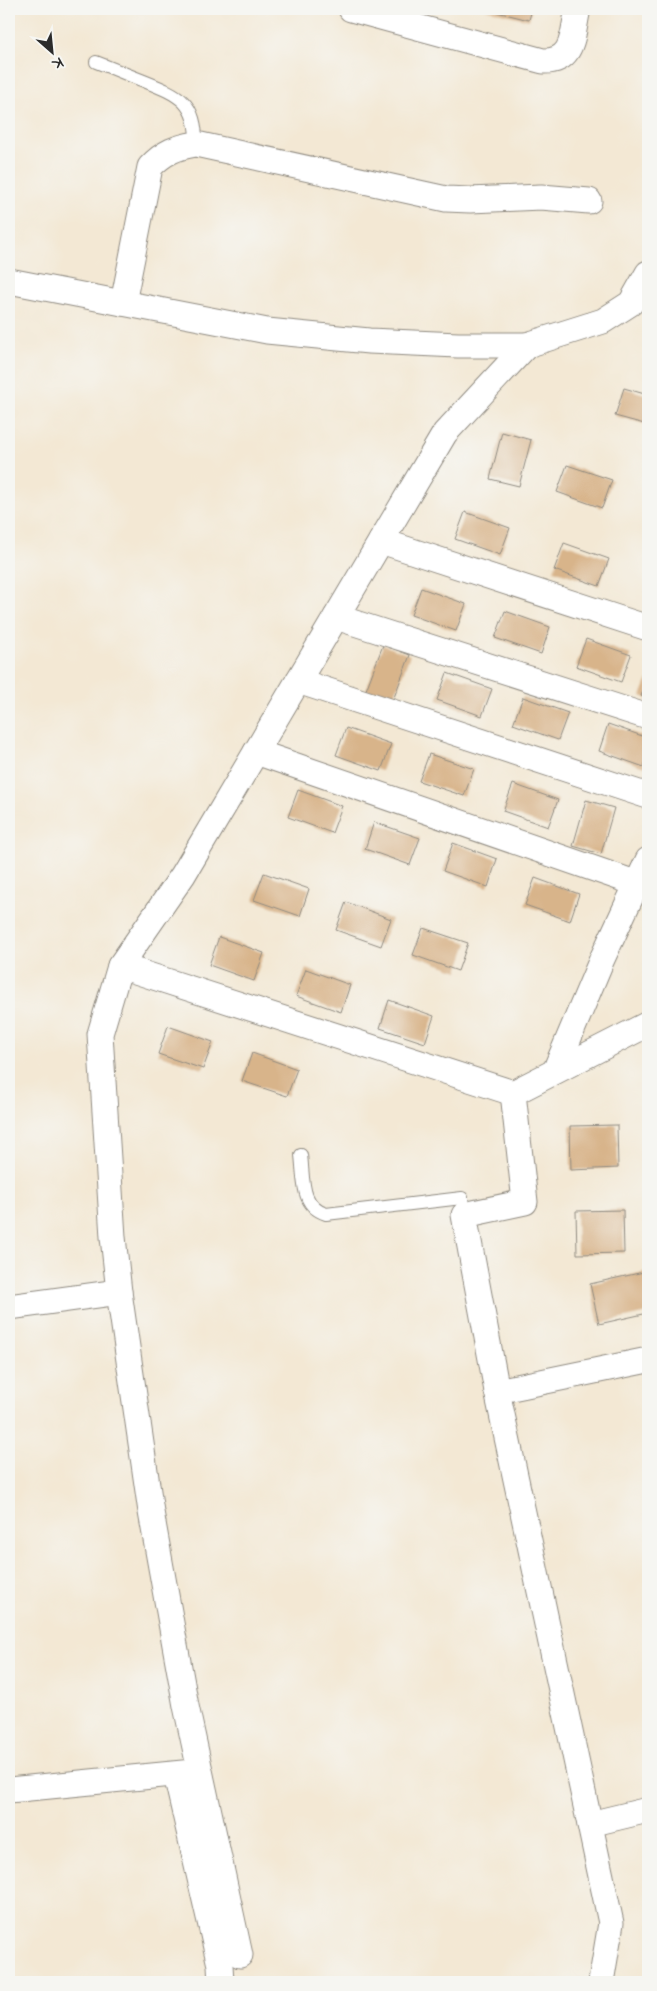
<svg xmlns="http://www.w3.org/2000/svg" width="657" height="1991" font-family="Mynerve,sans-serif">
<rect width="100%" height="100%" fill="#f6f6f2"/>
<filter id="ink" filterUnits="userSpaceOnUse"><feTurbulence type="fractalNoise" baseFrequency=".02" numOctaves="2"/><feDisplacementMap in="SourceGraphic" scale="10" xChannelSelector="R" yChannelSelector="G"/><feConvolveMatrix kernelMatrix="1 2 1 2 8 2 1 2 1" color-interpolation-filters="sRGB"/></filter>
<filter id="wash" filterUnits="userSpaceOnUse"><feTurbulence type="fractalNoise" baseFrequency=".0096" numOctaves="4" result="noise"/><feDisplacementMap in="SourceGraphic" scale="20" xChannelSelector="R" yChannelSelector="G"/><feGaussianBlur stdDeviation="1.12" result="paint"/><feColorMatrix in="noise" values="0 0 0 0 0 0 0 0 0 0 0 0 0 0 0 0 0 1.4 0 .05"/><feComposite in="paint" operator="in"/></filter>
<g filter="url(#wash)">
<rect width="100%" height="100%" fill="#f3e8d4"/>
<g id="blocks">
<g fill="#d8b48a">
<path d="M485,9H532L529,20Z"/>
<path d="M624,388L648,395V425L615,416Z"/>
<path d="M502,432L531,440L519,486L490,479Z"/>
<path d="M567,465L612,480L602,508L557,492Z"/>
<path d="M465,512L510,528L500,555L455,539Z"/>
<path d="M564,543L609,559L599,586L554,570Z"/>
<path d="M421,588L466,604L456,631L411,615Z"/>
<path d="M505,611L550,627L541,654L495,638Z"/>
<path d="M586,639L631,655L621,682L576,666Z"/>
<path d="M383,645L410,655L393,700L366,690Z"/>
<path d="M447,673L492,689L482,716L437,700Z"/>
<path d="M648,679V699L641,696Z"/>
<path d="M523,697L568,713L558,740L513,724Z"/>
<path d="M608,724L648,738V755L644,767L599,751Z"/>
<path d="M346,728L391,744L381,771L336,755Z"/>
<path d="M429,754L474,769L464,796L419,781Z"/>
<path d="M513,784L558,800L548,827L503,811Z"/>
<path d="M298,790L342,806L332,833L288,817Z"/>
<path d="M586,800L614,808L601,854L573,846Z"/>
<path d="M374,822L420,838L410,865L365,849Z"/>
<path d="M453,843L497,859L488,887L443,871Z"/>
<path d="M264,873L309,889L300,916L254,900Z"/>
<path d="M535,878L579,894L570,921L525,905Z"/>
<path d="M346,902L391,919L381,946L336,930Z"/>
<path d="M423,928L468,943L458,971L413,955Z"/>
<path d="M219,937L264,953L254,981L209,965Z"/>
<path d="M306,969L350,985L341,1012L296,996Z"/>
<path d="M389,1000L434,1016L425,1043L380,1028Z"/>
<path d="M168,1026L213,1042L203,1069L158,1054Z"/>
<path d="M252,1053L297,1069L287,1096L242,1081Z"/>
<path d="M617,1125L618,1168L571,1170L570,1126Z"/>
<path d="M623,1210L624,1253L577,1254L576,1211Z"/>
<path d="M648,1271V1313L599,1324L590,1284Z"/>
</g>
</g>
</g>
<g filter="url(#ink)">
<use href="#blocks" fill-opacity="0" stroke="#8f8a80" stroke-width="1"/>
<g fill="none" stroke-linecap="round" stroke-linejoin="round">
<defs>
<g id="lane">
<path d="M96,62C112,68 128,75 144,81C179,95 197,102 196,144"/>
<path d="M301,1155C304,1178 300,1206 326,1214L462,1198L464,1215"/>
</g>
<g id="street">
<path d="M351,9L543,61C575,62 572,33 578,9"/>
<path d="M9,281L267,331L369,341L458,345H527L603,321L631,303L648,273"/>
<path d="M123,303L150,167C164,152 177,147 196,144L446,199L470,200L541,197L589,201"/>
<path d="M381,541L648,628"/>
<path d="M336,617L648,717"/>
<path d="M298,681L648,796"/>
<path d="M256,752L638,884"/>
<path d="M120,966L513,1093"/>
<path d="M555,1071L602,959L648,860"/>
<path d="M9,1307L119,1292"/>
<path d="M497,1391L648,1360"/>
<path d="M176,1775L220,1965L221,1982"/>
<path d="M9,1790L193,1772"/>
<path d="M590,1824L648,1810"/>
<path d="M240,1955L186,1706L151,1512L119,1292L113,1237L100,1034L120,966L183,875L445,433L527,345"/>
<path d="M601,1982L611,1923L497,1391L464,1215L525,1202L513,1093L648,1024"/>
</g>
</defs>
<use href="#lane" stroke="#8f8a80" stroke-width="14"/>
<use href="#street" stroke="#8f8a80" stroke-width="27"/>
<use href="#lane" stroke="#fff" stroke-width="12"/>
<use href="#street" stroke="#fff" stroke-width="25"/>
</g>
</g>
<rect width="657" height="1991" fill="none" stroke="#f6f6f2" stroke-width="30"/>
<g transform="translate(52 52) rotate(153)" stroke="#f6f6f2" stroke-width="4" paint-order="stroke">
<path d="M0-4L9 19L0 12L-9 19Z" fill="#2b2b2b"/>
<text y="-8" font-size="14" font-weight="bold" text-anchor="middle" fill="#2b2b2b">K</text>
</g>
</svg>
